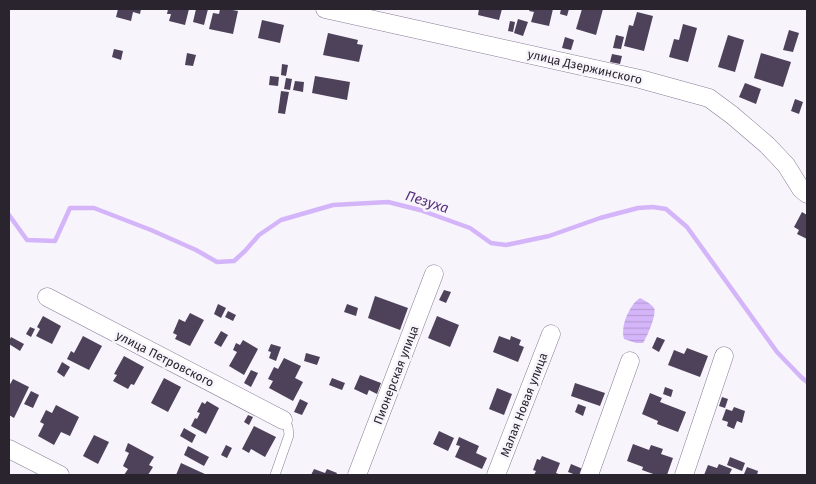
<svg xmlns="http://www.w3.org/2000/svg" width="816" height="484" font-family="'Fira Sans',sans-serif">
<defs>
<pattern id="water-rules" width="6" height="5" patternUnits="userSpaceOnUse" patternTransform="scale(1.25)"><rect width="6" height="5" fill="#d5b5f9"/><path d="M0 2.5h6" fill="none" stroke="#b79cd6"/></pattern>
</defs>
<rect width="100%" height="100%" fill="#f7f5fb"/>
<path fill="url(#water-rules)" d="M640,298C644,300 651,304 654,308C657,314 647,337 643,343H636L624,339C620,327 629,305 640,298Z"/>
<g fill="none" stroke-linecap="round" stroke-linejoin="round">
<path stroke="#d5b5f9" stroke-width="4.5" d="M9,215L27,240L55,241L70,208H94L151,230L196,250L217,262L234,261L245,251L259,235L281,220L333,205L388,202L420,210L470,228L491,243L506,245L549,236L600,218L638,208L653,207L666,209L687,227L777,352L801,377L807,382"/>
</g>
<g fill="#4e425b">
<path d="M118,9H141L140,14L133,12L131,21L116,17Z"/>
<path d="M168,9H189L185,25L169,21L171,14H167Z"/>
<path d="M196,9H208L204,25L193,22Z"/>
<path d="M220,9H227L238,11L233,34L209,29L213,13L219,14Z"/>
<path d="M479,9H502L499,20L478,15Z"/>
<path d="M530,9H553L549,26L531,22L534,12L529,11Z"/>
<path d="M561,9H569L567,16L560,14Z"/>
<path d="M582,9H603L596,35L576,29Z"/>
<path d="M637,12L653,16L644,51L624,46L629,25L633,26Z"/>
<path d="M518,19L528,22L523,36L514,33Z"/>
<path d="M262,20L284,25L280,43L258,38Z"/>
<path d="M510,21L515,22L513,32L508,31Z"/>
<path d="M683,24L697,28L688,62L669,57L674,39L679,40Z"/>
<path d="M789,30L799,33L793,52L783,50Z"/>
<path d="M328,33L358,40L357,44L363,45L359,62L323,55Z"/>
<path d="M616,35L624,37L621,49L613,48Z"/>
<path d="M728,35L744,40L735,72L718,67Z"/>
<path d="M565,37L574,40L571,50L562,48Z"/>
<path d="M114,49L123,51L121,60L112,57Z"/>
<path d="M187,53L196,55L193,66L185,65Z"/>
<path d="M761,53L791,62L783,87L754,78Z"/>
<path d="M612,54L622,56L620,64L610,62Z"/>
<path d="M282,64L288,65L286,76L281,75Z"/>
<path d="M270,76L279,77L278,86L269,85Z"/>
<path d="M315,76L350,82L347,100L312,93Z"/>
<path d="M286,78L292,79L290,90L284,89Z"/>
<path d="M295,81L304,82L303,92L293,90Z"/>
<path d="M745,83L761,89L756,104L739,97Z"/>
<path d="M281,91L289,92L285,114L278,113Z"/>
<path d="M795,99L803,102L799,114L791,111Z"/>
<path d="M802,212L807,215V239L797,234L799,230L794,227Z"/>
<path d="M444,290L451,292L446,303L439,300Z"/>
<path d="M375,296L408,308L400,330L368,318Z"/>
<path d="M218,304L226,308L221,318L214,314Z"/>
<path d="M347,304L358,308L356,316L344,312Z"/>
<path d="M228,311L236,315L233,321L225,317Z"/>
<path d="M190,313L204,320L190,346L175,339L177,335L173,333L179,319L185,322Z"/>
<path d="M43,316L61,326L52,344L36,336L40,329L37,327Z"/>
<path d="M437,316L459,325L450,347L428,338Z"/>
<path d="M30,327L35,329L31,337L26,334Z"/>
<path d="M221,331L228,335L221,347L214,343Z"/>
<path d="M83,336L102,346L89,370L67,359L71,351L74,353Z"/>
<path d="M499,336L510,340L511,336L521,340L519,345L524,347L518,362L493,352Z"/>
<path d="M11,337L24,344L20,351L9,344V341Z"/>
<path d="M657,337L665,340L659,352L652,348Z"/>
<path d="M243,340L258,349L244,375L229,366L237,352L233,350L236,343L240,345Z"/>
<path d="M271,344L281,347L276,361L269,358L271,352L268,351Z"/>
<path d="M687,348L708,356L700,377L668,365L674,350L684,354Z"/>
<path d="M306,353L320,357L317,365L304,361Z"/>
<path d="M124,356L144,367L134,385L131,384L128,389L113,381L117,375L114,374Z"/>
<path d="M284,358L301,366L295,378L303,382L293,401L269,388L273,381L268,379L274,367L278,369Z"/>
<path d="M62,362L70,367L64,377L57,372Z"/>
<path d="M251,370L258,373L251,387L244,383Z"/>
<path d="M360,375L381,383L377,394L369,390L367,395L354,389Z"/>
<path d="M164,378L181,387L168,412L151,403Z"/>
<path d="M332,378L345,383L342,390L329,385Z"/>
<path d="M13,379L29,387L14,418L9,415V386Z"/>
<path d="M575,383L605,393L600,406L571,396Z"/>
<path d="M665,387L673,390L671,397L663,394Z"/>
<path d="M497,388L512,394L504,415L489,409Z"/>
<path d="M31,391L39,395L33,408L24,404Z"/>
<path d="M650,393L662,398L660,402L686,412L678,432L657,424L658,421L642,414Z"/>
<path d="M722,397L728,399L725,408L719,406Z"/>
<path d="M300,399L308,403L302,415L294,412Z"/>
<path d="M207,401L219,408L206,434L191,426L195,418L197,419L200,413L197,412L202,402L205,404Z"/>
<path d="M578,404L586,407L583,416L575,412Z"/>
<path d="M56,405L79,417L70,436L61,432L54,445L38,436L44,424L40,422L46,410L52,413Z"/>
<path d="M734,407L745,411L742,423L737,421L734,429L727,426L728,422L722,420L726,409L732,411Z"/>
<path d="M248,415L253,417L249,425L244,422Z"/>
<path d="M254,426L276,437L265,457L251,449L249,453L242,449Z"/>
<path d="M184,428L196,435L192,443L180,436Z"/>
<path d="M439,431L454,438L448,451L433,444Z"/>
<path d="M94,435L109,442L98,464L83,456Z"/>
<path d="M459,437L479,446L476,453L487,458L482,469L455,457L460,446L456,445Z"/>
<path d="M128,443L154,457L149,465L153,467L148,475H124L128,469L123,466L129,453L125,451Z"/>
<path d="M633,444L649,450L651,445L663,449L661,454L673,458L667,475H656L642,470L643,467L627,461Z"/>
<path d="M226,445L232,448L227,458L221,455Z"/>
<path d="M188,446L209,457L204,466L184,455Z"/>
<path d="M542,456L560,463L556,473L561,475H534L536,471L533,470L537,459L540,460Z"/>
<path d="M730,457L745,463L742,471L727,465Z"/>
<path d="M181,463L207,475H176Z"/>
<path d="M571,464L583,469L581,475H576L568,472Z"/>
<path d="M719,464L732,469L729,475H704L708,465L717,468Z"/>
<path d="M747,467L758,471L757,475H750L744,474Z"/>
<path d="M314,469L325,473L327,469L337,473L336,475H311Z"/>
</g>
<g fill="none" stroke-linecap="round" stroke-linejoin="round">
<defs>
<path id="lane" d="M275,475L289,435L288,427L283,420"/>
<g id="street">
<path d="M325,9L640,79L709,98L732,115L767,145L786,165L801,189L807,194"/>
<path d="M47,297L283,420"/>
<path d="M9,449L60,475"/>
<path d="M357,475L434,274"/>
<path d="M496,475L551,334"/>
<path d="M589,475L630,361"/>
<path d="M684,475L724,356"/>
</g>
</defs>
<use href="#lane" stroke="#897d98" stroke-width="10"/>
<use href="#street" stroke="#897d98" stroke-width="19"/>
<use href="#lane" stroke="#fff" stroke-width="9"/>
<use href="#street" stroke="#fff" stroke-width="18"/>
</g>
<g text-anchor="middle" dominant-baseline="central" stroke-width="5" stroke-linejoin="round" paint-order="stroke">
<g font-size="12" fill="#2a242f" stroke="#f7f5fb">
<text transform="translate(585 67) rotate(13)">улица Дзержинского</text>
<text transform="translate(165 359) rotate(27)">улица Петровского</text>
<text transform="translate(396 375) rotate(-69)">Пионерская улица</text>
<text transform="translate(524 405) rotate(-69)">Малая Новая улица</text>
</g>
<g font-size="14" font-style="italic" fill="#572e7b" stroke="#f7f5fb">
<text transform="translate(427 202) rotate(18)">Пезуха</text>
</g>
</g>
<rect width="816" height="484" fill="none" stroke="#2a242f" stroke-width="20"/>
</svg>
